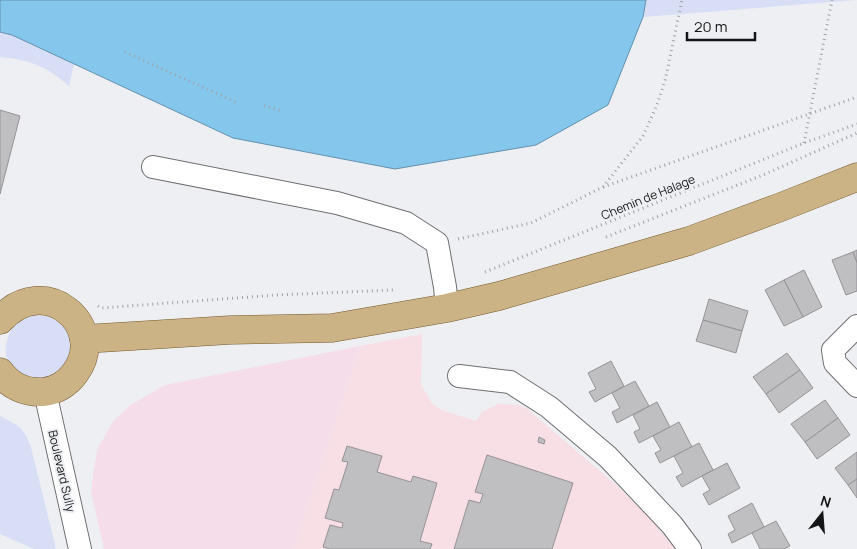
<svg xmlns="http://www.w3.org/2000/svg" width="857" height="549" font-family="Manrope,sans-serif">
<rect width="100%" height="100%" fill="#eeeff3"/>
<path fill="#f8dee5" d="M422,334L421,384L431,402L441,410L476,421L482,412L498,404L518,405L526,408L614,483L648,516L676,549H294L360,346Z"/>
<path fill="#f5deea" d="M360,346L294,549H104L91,492L94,468L98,448L114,420L132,404L165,385Z"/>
<g fill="#d8def6">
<path d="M646,0H857L643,17Z"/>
<path d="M0,32L12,35L74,64L69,86C48,67 28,59 0,57Z"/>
<path d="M36,315C49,316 65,321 70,335C72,341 71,349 72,356L53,379L22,378C18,373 12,368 9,363C2,351 7,332 17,323C23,319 29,317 36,315Z"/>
<path d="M0,416C20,427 22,425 31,447L56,549H34L0,534Z"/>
</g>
<path fill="#85c6ed" stroke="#6391ac" d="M0,0H646L643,17L608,105L536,145L395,169L233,138L12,35L0,32Z"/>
<g fill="#bfbec1" stroke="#959396">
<path d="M0,110L20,116L0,194Z"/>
<path d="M857,250V263L853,252Z"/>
<path d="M853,252L857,263V291L846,295L832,260Z"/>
<path d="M804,270L822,307L803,317L784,280Z"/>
<path d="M784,280L803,317L784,326L765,290Z"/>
<path d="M709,299L748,311L742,331L703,320Z"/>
<path d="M703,320L742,331L736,353L696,341Z"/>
<path d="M787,353L800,370L766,394L753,377Z"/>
<path d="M611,361L624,386L595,402L589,392L596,389L588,373Z"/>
<path d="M800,370L813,388L779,413L766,394Z"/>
<path d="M635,381L649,406L617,423L612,412L620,408L612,393Z"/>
<path d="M825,400L838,418L805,442L791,424Z"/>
<path d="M657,402L670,427L639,443L634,432L640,429L633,415Z"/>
<path d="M838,418L850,435L817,459L805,442Z"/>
<path d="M679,422L692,447L660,463L655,453L661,450L653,436Z"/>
<path d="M539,437L545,440L544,444L538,442Z"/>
<path d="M699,443L713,470L682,487L676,477L683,473L674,456Z"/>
<path d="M347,446L382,456L377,472L411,482L413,476L437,483L420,541L432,544L430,549H330L323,547L330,525L342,528L343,523L325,518L334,489L339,490L348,462L342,461Z"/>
<path d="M857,452V479L848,485L835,468Z"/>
<path d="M487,455L573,483L552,549H454L469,500L480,503L483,494L475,492Z"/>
<path d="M727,463L740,488L709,505L703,494L710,490L702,476Z"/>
<path d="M857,479V498L848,485Z"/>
<path d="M752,503L764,527L732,543L728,534L735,530L728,516Z"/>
<path d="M776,521L790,546L784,549H760L752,533Z"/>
</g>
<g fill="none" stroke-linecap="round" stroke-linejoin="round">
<defs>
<g id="minor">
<path d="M153,167L337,203L406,223L437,243L445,287L447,308"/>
<path d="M857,326L833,350L835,363L857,386"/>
<path d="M459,376L510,382L549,407L608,457L672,525L690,549"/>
<path d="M45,392L80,549"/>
</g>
<g id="major">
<path d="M0,320C45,270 109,327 75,373C68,383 56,391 43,392C26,393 10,386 0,372"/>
<path d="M84,339L230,330L332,328L447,308L499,296L689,241L781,207L857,177"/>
</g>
</defs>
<use href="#minor" stroke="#6f6f72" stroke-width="24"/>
<use href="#major" stroke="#745b2b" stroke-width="29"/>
<g stroke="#a0a1a4" stroke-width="3" stroke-dasharray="1 4" stroke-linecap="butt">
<path d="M125,52L238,103"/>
<path d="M264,106L283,111"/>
<path d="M804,143L832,0"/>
<path d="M603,187L857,97"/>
<path d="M606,237L763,175L857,133"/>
<path d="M458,239L531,223L603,187L643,136L657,105L665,81L682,0"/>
<path d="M485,272L804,143L857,124"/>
<path d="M98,306L101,308L277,295L393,290"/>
</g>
<use href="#minor" stroke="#fff" stroke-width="22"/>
<use href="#major" stroke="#cbb386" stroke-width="28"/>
</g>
<g text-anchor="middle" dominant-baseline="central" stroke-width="4" stroke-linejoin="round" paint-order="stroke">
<g font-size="12" fill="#141516" stroke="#eeeff3">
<text transform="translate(648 197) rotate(-22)">Chemin de Halage</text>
<text transform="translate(62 471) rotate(77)">Boulevard Sully</text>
</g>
</g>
<g transform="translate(822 514) rotate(17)" stroke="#eeeff3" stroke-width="4" paint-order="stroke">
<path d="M0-4L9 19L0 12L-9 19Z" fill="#141516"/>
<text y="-8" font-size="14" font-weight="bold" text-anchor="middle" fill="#141516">N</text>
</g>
<path d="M687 32v8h68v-8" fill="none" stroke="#141516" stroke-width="2.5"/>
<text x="694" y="32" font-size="15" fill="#141516" stroke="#eeeff3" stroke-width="4" paint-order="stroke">20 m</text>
</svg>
